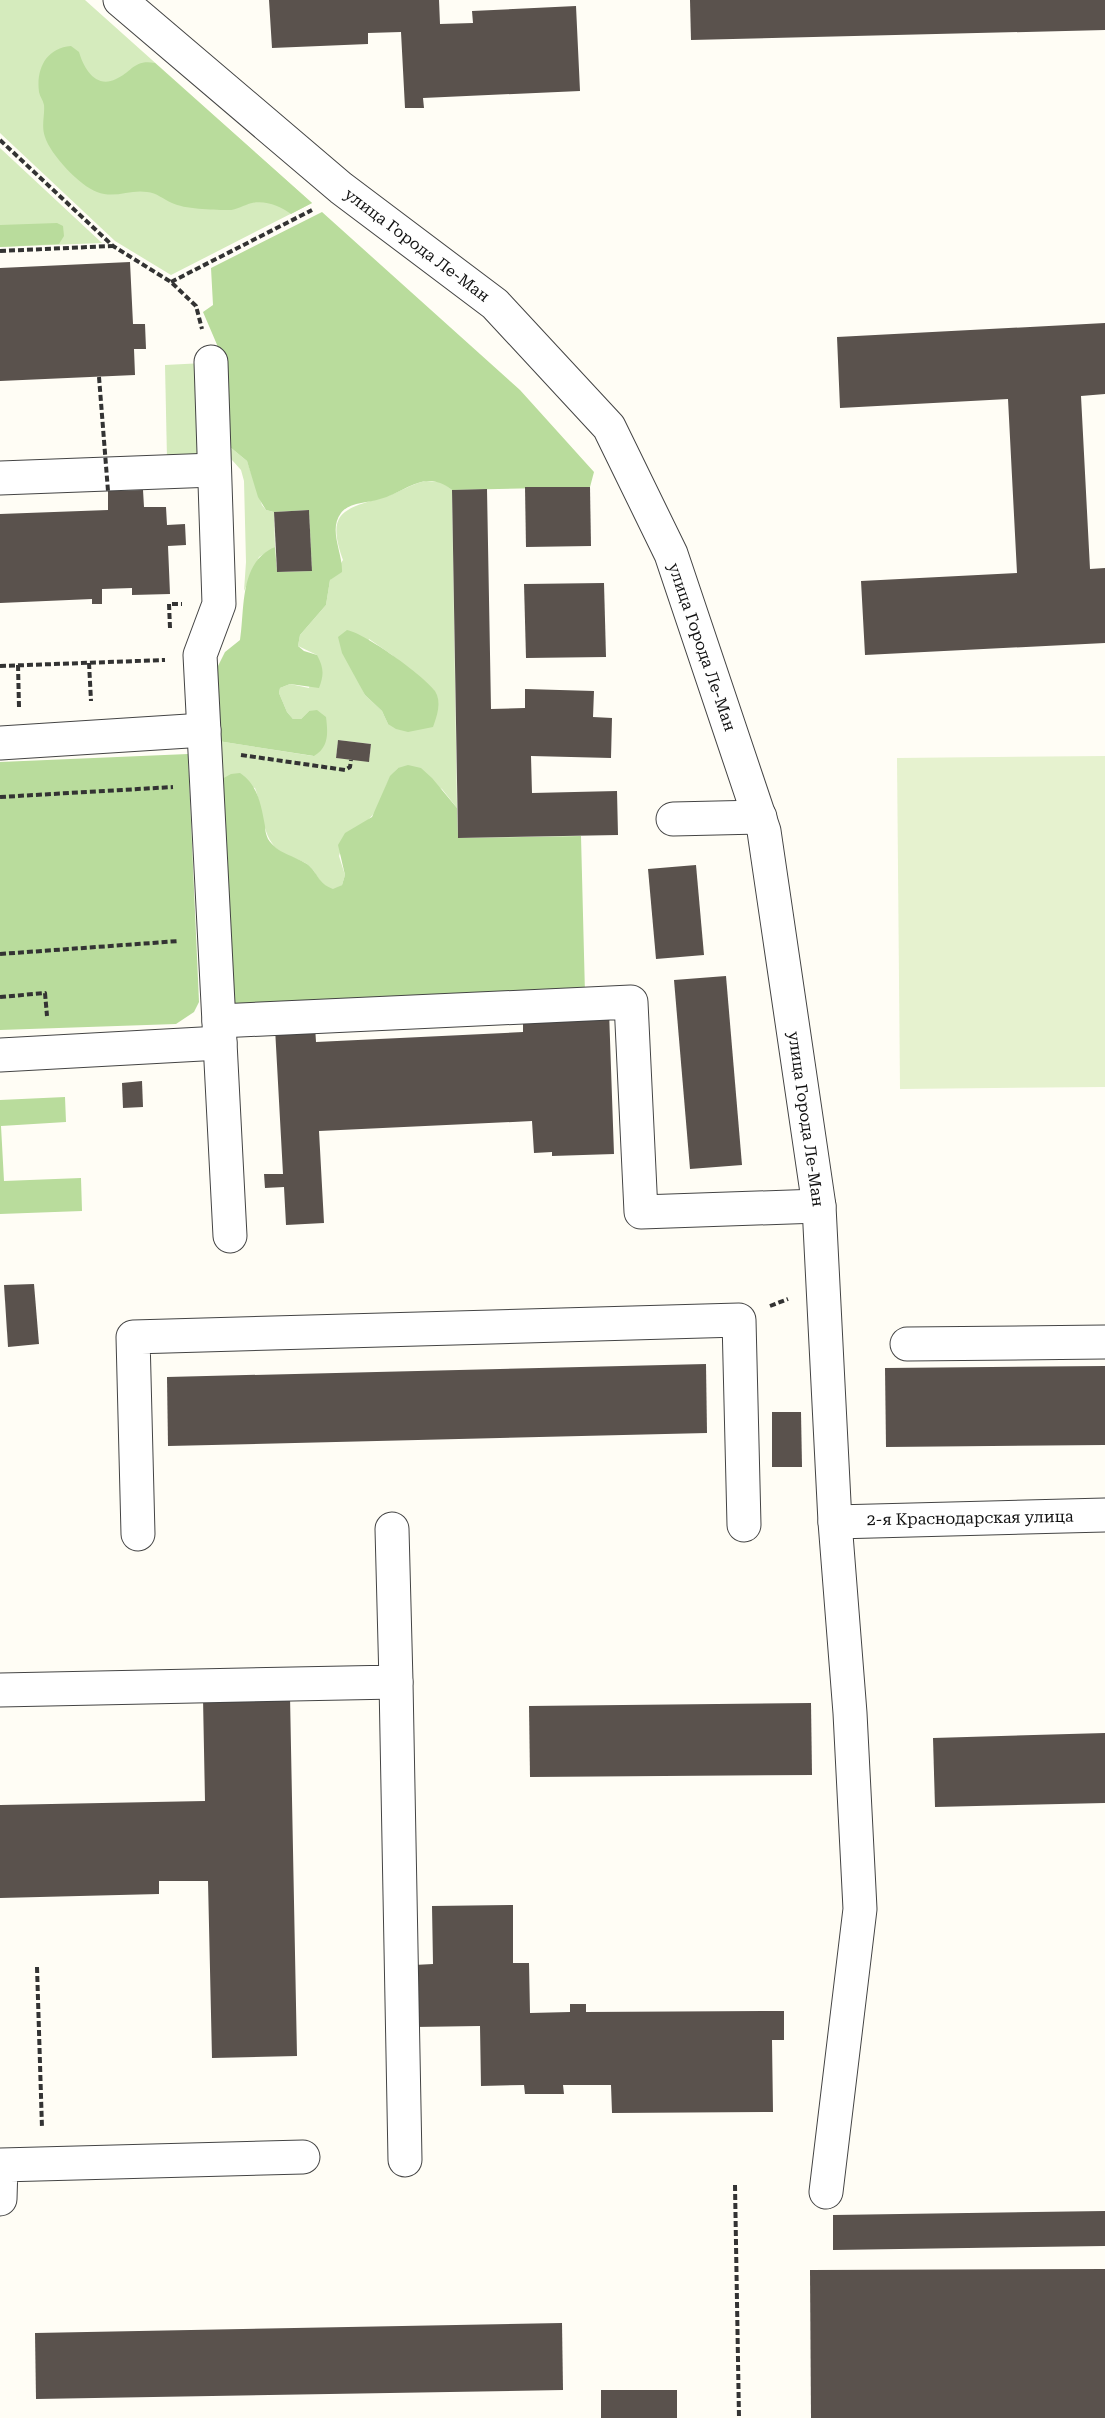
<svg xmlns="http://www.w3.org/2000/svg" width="1105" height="2418" font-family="'Roboto Serif',serif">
<rect width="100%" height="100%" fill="#fffdf5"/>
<g fill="#d5ebbd" fill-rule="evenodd">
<path d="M0,0H85L312,203L171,275L115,241L0,133Z"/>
<path d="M0,148L102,243L0,247Z"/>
<path d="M204,363L200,457L167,459L165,365Z"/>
<path d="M230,447L247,461L262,505L266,510L274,512L275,547L259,557L244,591L246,562L244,481L241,470L223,450Z"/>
<path d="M426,481L442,482L452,490L457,808L442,789L398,768C382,783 384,804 370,818C364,825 354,829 346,833L339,856L345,875L342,885L333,890C317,884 318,872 307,864C299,859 289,857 281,852C261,839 263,809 255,788L222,779L218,741L313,756L309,711L301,719H293L287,712L279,693L280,688L290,684L309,688L317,655L298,646L300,635L326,605L330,580L343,560C325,510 345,509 387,496C400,492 411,484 426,481ZM369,639L392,655L435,692L388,724L382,711L365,695L356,676ZM338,740L371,744L369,761L336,758Z"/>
</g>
<g fill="#b9dc9c">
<path d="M71,46L79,52C84,69 96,89 116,79C132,72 134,59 155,63L312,203L291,214C281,206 265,200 252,203C243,205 236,211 226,210C213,210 184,209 172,203C163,199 157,193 147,192C130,189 115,199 97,192C80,186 50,154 45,137C41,126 45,115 44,105C43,100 40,97 39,92C36,69 46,48 71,46Z"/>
<path d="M322,212L520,390L594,472L590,487L452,490C425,468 406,492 380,499C368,503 349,502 341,513C328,530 343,553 342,572L330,580L326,605L300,635L298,646L304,651L317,655C324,668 324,675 319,688L290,684L280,688L279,693L287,712L293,719H301L309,711L317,710L326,717C328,733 329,747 314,756L218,741L217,668L225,652L240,640C245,608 239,562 275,547L277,572L312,571L309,510L274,512L266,510L258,497L247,461L230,447L218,347L203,312L213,305L211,268Z"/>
<path d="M57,223L63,226L64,236L59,244L0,247V225Z"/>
<path d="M347,630C366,634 423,675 435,691C442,702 437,716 433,727L408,732L396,729L388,724L382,711L365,695L342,653L338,637Z"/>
<path d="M188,754L199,1002L194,1012L176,1024L0,1030V762Z"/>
<path d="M408,765L421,768L432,778L457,808L458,838L581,836L585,994L234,1006L222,779L231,774L240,773C258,785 261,805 265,826C265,830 266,835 268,839C278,854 293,855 307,864C318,872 317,883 333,889L342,885L345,875L338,845L345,833L372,817L390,776L398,768Z"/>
<path d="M65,1097L66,1122L1,1126L4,1181L81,1178L82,1211L0,1214V1100Z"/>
</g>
<path fill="#e6f2cf" d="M1105,756V1087L900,1089L897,758Z"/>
<g fill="#5a524d">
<path d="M269,0H439L440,24L473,23L472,11L576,6L580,91L423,98L424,108H405L401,32L368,33V44L272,48Z"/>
<path d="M690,0H1105V30L691,40Z"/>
<path d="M130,262L133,324H145L146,349H134L135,375L0,381V268Z"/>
<path d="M1105,323V394L1081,396L1090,569L1105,568V643L865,655L861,581L1017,573L1008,399L840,408L837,337Z"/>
<path d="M525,487H590L591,546L526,547Z"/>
<path d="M487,489L491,709L525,708V689L594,691L593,717L612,718L611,758L531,756L532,793L617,791L618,835L458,838L452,490Z"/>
<path d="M143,490L144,507H166L167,525L185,524L186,545L168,546L170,594L132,595V588L102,589V604H92V599L0,603V514L108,510V491Z"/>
<path d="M309,510L312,571L277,572L274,512Z"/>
<path d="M604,583L606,657L526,658L524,584Z"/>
<path d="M338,740L371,744L369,762L336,758Z"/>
<path d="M696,865L704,955L656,959L648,869Z"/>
<path d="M726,976L742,1165L690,1169L674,980Z"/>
<path d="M609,1011L614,1154L552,1156V1152L534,1153L532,1121L319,1131L324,1223L286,1225L284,1187L265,1188L264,1174H283L275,1028L315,1026L316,1042L523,1032V1013Z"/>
<path d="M142,1081L143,1107L123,1108L122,1083Z"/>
<path d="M34,1284L39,1344L8,1347L4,1285Z"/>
<path d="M706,1364L707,1433L168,1446L167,1377Z"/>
<path d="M1105,1366V1445L886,1447L885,1368Z"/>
<path d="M772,1412H801L802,1467H772Z"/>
<path d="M290,1696L297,2056L212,2058L208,1881H159V1894L0,1898V1805L205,1801L203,1698Z"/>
<path d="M811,1703L812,1775L530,1777L529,1706Z"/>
<path d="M1105,1733V1803L935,1807L933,1738Z"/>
<path d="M513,1905V1963H529L530,2013L570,2012V2004H586V2012L784,2011V2040H772L773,2112L612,2113L611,2085H563L564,2094H525L524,2085L481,2086L480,2026L414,2027V1965L433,1964L432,1906Z"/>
<path d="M1105,2211V2246L833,2250V2215Z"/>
<path d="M1105,2269V2418H811L810,2270Z"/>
<path d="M562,2323L563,2390L36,2399L35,2333Z"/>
<rect x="601" y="2390" width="76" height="28"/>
</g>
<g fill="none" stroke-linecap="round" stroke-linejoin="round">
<defs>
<g id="minor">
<path d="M120,0L341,188L495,304L609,427L671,554L764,831L819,1206L835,1522L850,1713L860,1909L826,2192"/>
<path d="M211,362L219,604L200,655L230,1236"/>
<path d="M0,478L214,470"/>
<path d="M0,743L204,730"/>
<path d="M673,819L760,817"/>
<path d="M219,1021L631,1002L641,1212L819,1206"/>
<path d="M0,1055L220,1043"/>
<path d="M907,1344L1105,1342"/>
<path d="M835,1522L1105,1515"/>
<path d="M138,1534L133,1337L739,1320L744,1525"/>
<path d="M396,1682L405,2160"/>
<path d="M0,1690L396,1682L392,1529"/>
<path d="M0,2199L1,2165L303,2157"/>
</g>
</defs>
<use href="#minor" stroke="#444" stroke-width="35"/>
<g stroke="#333" stroke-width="4" stroke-dasharray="6 3" stroke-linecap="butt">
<path d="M0,140L113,246L171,282L196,306L202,329"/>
<path d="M0,251L112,246"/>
<path d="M171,282L312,210"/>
<path d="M170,628L169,604H182"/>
<path d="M89,663L91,701"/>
<path d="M18,665L19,707"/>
<path d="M0,666L165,660"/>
<path d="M241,755L345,770L350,767L351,760"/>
<path d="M0,797L173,787"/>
<path d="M0,954L179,941"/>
<path d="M0,997L45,993L47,1016"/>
<path d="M770,1306L788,1299"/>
<path d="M37,1967L42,2128"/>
<path d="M735,2185L739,2418"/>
</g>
<use href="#minor" stroke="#fff" stroke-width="33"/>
<path stroke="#333" stroke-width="4" stroke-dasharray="6 3" stroke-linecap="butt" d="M99,377L108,491"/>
</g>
<g text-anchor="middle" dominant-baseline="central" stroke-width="6" stroke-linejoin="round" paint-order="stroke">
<g font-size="16" fill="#111" stroke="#fff">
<text transform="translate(417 245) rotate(37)">улица Города Ле-Ман</text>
<text transform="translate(702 647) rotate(71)">улица Города Ле-Ман</text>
<text transform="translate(806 1119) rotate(82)">улица Города Ле-Ман</text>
<text transform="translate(970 1518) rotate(-1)">2-я Краснодарская улица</text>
</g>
</g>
</svg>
